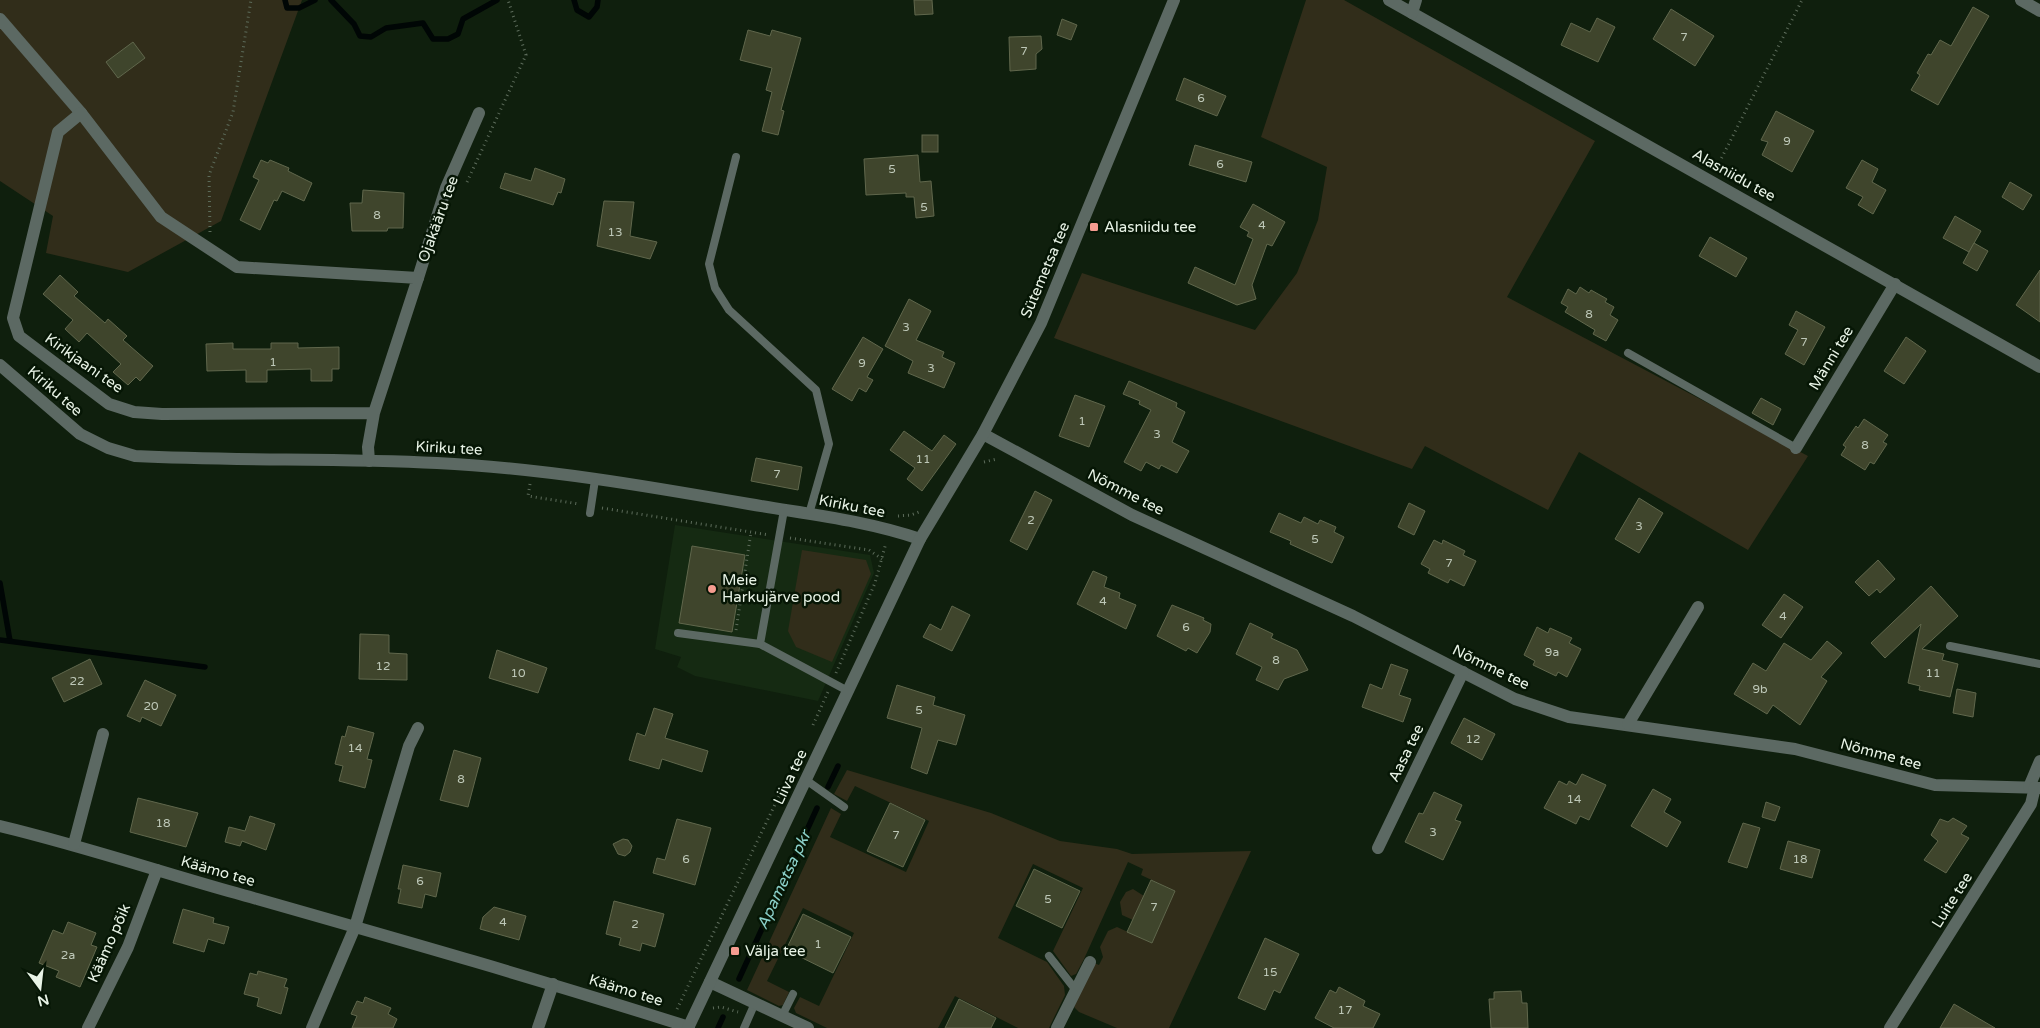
<svg xmlns="http://www.w3.org/2000/svg" width="2040" height="1028" font-family="'Varela Round',sans-serif">
<rect width="100%" height="100%" fill="#0f1f0d"/>
<path fill="#152a12" d="M675,525L870,555L874,573L818,701L695,676L677,667L681,657L655,649Z"/>
<g fill="#312d1a">
<path d="M0,0H302L221,221L128,272L46,253L53,216L0,181Z"/>
<path d="M1306,0H1344L1595,141L1507,297L1808,456L1748,550L1579,452L1548,510L1425,446L1412,469L1054,338L1082,273L1255,330L1297,273L1318,220L1327,167L1261,137Z"/>
<path d="M802,550L866,560L871,574L832,662L796,647L788,631Z"/>
<path d="M847,770L991,813L1060,841L1117,849L1132,854L1251,851L1169,1028H1117L1079,1012L1074,1007L1094,963L1099,965L1103,957L1100,947L1108,931L1117,927L1152,943L1175,891L1141,875L1143,869L1128,862L1084,959L1076,974L1071,976L1053,951L1083,888L1033,864L998,938L1047,962L1064,986L1065,995L1049,1028H1018L955,996L938,1028H827L796,1013L794,1008L800,997L819,1006L854,933L803,908L767,981L789,992L783,1005L779,1006L747,990L831,808L841,814L830,837L906,872L929,821L855,786L847,801L834,794Z"/>
<path d="M1133,889L1144,896L1133,920L1122,915L1120,902L1126,892Z"/>
</g>
<g fill="none" stroke-linecap="round" stroke-linejoin="round">
<g stroke="#000605" stroke-width="5.5">
<path d="M285,0L287,8H299L315,0"/>
<path d="M331,0L354,24L360,36L371,37L386,28L423,23L433,39H448L458,34L463,19L497,0"/>
<path d="M574,0L577,10L589,17L597,7L598,0"/>
<path d="M0,583L10,641"/>
<path d="M0,640L205,667"/>
<path d="M828,787L838,766"/>
<path d="M739,979L817,808"/>
<path d="M718,1028L723,1017"/>
</g>
</g>
<g fill="#3f452c" stroke="#60674c">
<path d="M914,0H932L933,14L915,15Z"/>
<path d="M1973,7L1989,16L1938,105L1911,90L1920,75L1917,73L1928,54L1931,55L1940,40L1951,46Z"/>
<path d="M1671,9L1714,36L1695,66L1653,39Z"/>
<path d="M1597,18L1615,27L1598,62L1561,45L1571,23L1590,32Z"/>
<path d="M1062,19L1077,25L1071,40L1057,35Z"/>
<path d="M748,30L770,36L772,30L801,38L781,110L784,111L778,135L762,131L772,92L766,90L772,68L740,60Z"/>
<path d="M1041,36L1042,49L1036,54V69L1010,71L1009,37Z"/>
<path d="M133,42L145,58L118,78L106,62Z"/>
<path d="M1184,78L1226,96L1217,116L1176,100Z"/>
<path d="M1776,111L1814,131L1792,172L1762,155L1768,142L1761,140Z"/>
<rect x="922" y="135" width="16" height="17"/>
<path d="M1195,145L1252,162L1246,182L1189,165Z"/>
<path d="M918,155L920,182L931,181L934,216L916,218L914,197H906V193L866,195L864,159Z"/>
<path d="M261,160L268,163L270,160L289,168L288,171L312,183L304,201L282,191L277,201L274,200L260,230L240,220L259,180L253,177Z"/>
<path d="M1862,160L1878,169L1872,182L1886,190L1873,214L1858,205L1863,197L1846,188Z"/>
<path d="M535,168L565,179L561,193L558,192L553,205L500,188L505,173L531,181Z"/>
<path d="M2010,182L2032,195L2023,210L2002,197Z"/>
<path d="M363,190L404,193L403,228H388L387,231H352L350,203H362Z"/>
<path d="M604,201L634,202L630,236L657,242L650,259L597,246Z"/>
<path d="M1253,204L1285,222L1272,246L1267,244L1252,285L1256,299L1237,305L1188,283L1195,267L1235,285L1253,239L1247,236L1249,232L1240,227Z"/>
<path d="M1955,216L1981,231L1969,252L1943,238Z"/>
<path d="M1710,237L1747,258L1736,277L1699,256Z"/>
<path d="M1974,243L1988,251L1977,271L1963,263Z"/>
<path d="M2040,270V322L2016,305Z"/>
<path d="M60,275L78,292L74,296L105,323L108,319L127,336L123,340L153,366L140,381L136,377L128,385L113,372L121,364L87,333L79,342L65,329L73,320L43,294Z"/>
<path d="M1580,287L1589,293L1591,290L1607,299L1605,302L1614,307L1610,315L1618,320L1606,341L1593,334L1595,330L1565,312L1568,307L1561,303L1568,289L1576,294Z"/>
<path d="M909,299L931,311L916,340L944,352L942,357L955,363L944,388L908,373L913,361L885,346Z"/>
<path d="M1796,311L1825,327L1804,365L1785,354L1798,330L1789,325Z"/>
<path d="M863,337L883,349L867,377L873,380L866,392L859,388L852,401L832,389Z"/>
<path d="M1906,337L1926,351L1904,384L1884,371Z"/>
<path d="M233,343V349H271V343H298V348L339,347V369H332V381H311V369L267,370V382H246V370L207,371L206,344Z"/>
<path d="M1129,381L1177,403L1176,407L1185,412L1172,442L1189,451L1177,473L1161,465L1159,469L1146,462L1141,471L1124,462L1151,410L1139,404L1140,401L1123,394Z"/>
<path d="M1075,395L1105,406L1089,447L1059,436Z"/>
<path d="M1761,398L1781,409L1773,425L1752,413Z"/>
<path d="M1864,419L1888,435L1883,442L1887,444L1874,464L1870,462L1865,470L1841,455L1846,447L1843,445L1856,426L1858,428Z"/>
<path d="M904,431L932,451L944,435L956,444L922,491L907,479L915,468L890,450Z"/>
<path d="M756,458L802,467L798,490L751,481Z"/>
<path d="M1035,491L1052,500L1027,550L1010,541Z"/>
<path d="M1639,498L1663,513L1639,553L1615,539Z"/>
<path d="M1409,503L1425,511L1414,535L1398,527Z"/>
<path d="M1279,513L1301,523L1304,517L1318,524L1320,520L1336,527L1334,532L1344,537L1332,563L1290,544L1291,541L1270,532Z"/>
<path d="M1434,540L1442,544L1443,540L1465,551L1463,555L1476,561L1464,586L1450,579L1448,583L1428,573L1430,569L1421,564Z"/>
<path d="M692,546L745,555L732,632L679,623Z"/>
<path d="M1878,560L1895,579L1880,593L1877,589L1869,596L1855,582Z"/>
<path d="M1093,571L1107,577L1104,587L1120,593L1119,598L1136,605L1126,629L1077,604Z"/>
<path d="M1931,586L1958,616L1922,649L1944,654L1942,660L1958,664L1950,697L1919,690L1920,686L1908,683L1921,624L1885,658L1871,643Z"/>
<path d="M1784,594L1803,607L1781,638L1762,625Z"/>
<path d="M1172,605L1204,618L1203,620L1211,624L1210,632L1197,653L1188,648L1186,651L1157,636Z"/>
<path d="M952,606L970,615L952,651L923,637L930,624L941,630Z"/>
<path d="M1250,623L1273,634L1271,638L1297,650L1308,670L1284,679L1278,690L1256,680L1262,667L1236,654Z"/>
<path d="M1537,627L1548,633L1550,628L1572,638L1569,643L1581,649L1567,677L1558,672L1556,676L1533,665L1535,661L1524,655Z"/>
<path d="M360,634L389,635V653L407,654V680L359,679Z"/>
<path d="M1827,641L1842,653L1821,677L1827,681L1800,725L1773,705L1767,714L1734,694L1753,663L1766,671L1784,643L1811,660Z"/>
<path d="M497,650L547,668L538,693L489,678Z"/>
<path d="M90,659L102,684L64,702L52,678Z"/>
<path d="M1391,664L1408,670L1399,695L1411,699L1403,722L1362,707L1370,684L1382,689Z"/>
<path d="M145,680L176,695L161,726L142,717L140,722L127,716Z"/>
<path d="M897,685L935,697L933,705L965,715L956,745L938,740L927,774L911,768L922,728L887,718Z"/>
<path d="M1957,689L1976,693L1973,717L1953,713Z"/>
<path d="M654,708L673,714L665,738L708,751L702,772L662,759L659,769L629,760L637,733L645,736Z"/>
<path d="M1464,718L1495,734L1482,760L1451,743Z"/>
<path d="M348,726L374,733L367,759L372,760L365,788L339,781L343,766L335,764L342,736L345,737Z"/>
<path d="M454,750L481,758L468,807L440,800Z"/>
<path d="M1582,774L1606,785L1589,820L1580,816L1576,824L1544,808L1559,781L1567,785L1569,781L1576,785Z"/>
<path d="M1653,789L1671,799L1664,812L1681,822L1667,847L1631,826Z"/>
<path d="M1434,792L1462,805L1455,820L1461,822L1443,860L1405,842L1419,813L1423,814Z"/>
<path d="M138,798L198,813L186,847L130,832Z"/>
<path d="M1766,802L1780,807L1775,821L1762,817Z"/>
<path d="M890,803L925,820L903,867L867,851Z"/>
<path d="M250,816L275,824L266,850L242,841L240,846L225,842L229,827L245,831Z"/>
<path d="M1953,818L1967,826L1961,834L1969,838L1946,873L1924,860L1938,841L1931,835L1940,819L1948,822Z"/>
<path d="M677,819L711,828L695,885L653,873L657,858L665,860Z"/>
<path d="M1743,823L1760,828L1747,868L1728,862Z"/>
<path d="M623,839L628,840L632,846L630,852L625,856L618,854L613,844Z"/>
<path d="M1788,841L1820,850L1812,878L1780,869Z"/>
<path d="M403,865L441,873L436,897L425,894L422,908L398,903L401,889H398Z"/>
<path d="M1034,869L1080,891L1062,928L1016,906Z"/>
<path d="M1151,880L1175,891L1152,943L1127,932Z"/>
<path d="M614,901L664,914L655,947L642,943L640,951L619,945L621,938L606,934Z"/>
<path d="M494,907L526,916L519,940L480,929L483,917Z"/>
<path d="M183,909L214,918L213,923L229,927L224,944L208,939L204,952L173,943Z"/>
<path d="M803,914L851,937L833,973L786,950Z"/>
<path d="M68,922L96,933L91,945L97,947L80,987L56,977L59,971L39,963L53,930L63,934Z"/>
<path d="M1265,938L1299,954L1280,993L1274,990L1265,1010L1238,998Z"/>
<path d="M258,971L287,979L284,987L288,988L281,1014L257,1006L259,998L244,994L250,973L257,975Z"/>
<path d="M1339,987L1365,1001L1363,1006L1380,1014L1373,1028H1334L1315,1018L1330,990L1336,993Z"/>
<path d="M1521,991L1522,1003H1527L1528,1028H1491L1489,999H1494V992Z"/>
<path d="M365,997L391,1008L388,1014L397,1019L393,1028H352L357,1016L351,1014L357,1001L363,1003Z"/>
<path d="M959,999L996,1018L991,1028H945Z"/>
<path d="M1954,1004L1995,1028H1940Z"/>
</g>
<g fill="none" stroke-linecap="round" stroke-linejoin="round">
<g stroke="#5d6c5b" stroke-width="3" stroke-dasharray="1 4" stroke-linecap="butt">
<path d="M1717,167L1802,0"/>
<path d="M467,182L526,55L508,0"/>
<path d="M210,232L209,175L233,112L251,0"/>
<path d="M984,462L997,459"/>
<path d="M530,484L528,496L579,504"/>
<path d="M602,508L769,535"/>
<path d="M898,516L911,515L919,512"/>
<path d="M790,538L869,550L882,559"/>
<path d="M736,630L751,532"/>
<path d="M836,673L875,583L886,543"/>
<path d="M813,725L828,692"/>
<path d="M713,1008L721,1007L738,1012"/>
<path d="M677,1009L791,771"/>
</g>
<g stroke="#5c6963" stroke-width="8">
<path d="M736,157L709,264L715,288L729,310L816,390L829,444L809,514"/>
<path d="M1628,353L1796,448"/>
<path d="M784,510L760,644L848,691"/>
<path d="M590,513L595,480"/>
<path d="M678,633L760,644"/>
<path d="M1950,646L2040,664"/>
<path d="M806,780L844,807"/>
<path d="M1049,956L1075,989"/>
<path d="M782,1016L793,994"/>
<path d="M744,1028L755,1003"/>
</g>
<g stroke="#5c6963" stroke-width="12">
<path d="M1389,0L2040,367"/>
<path d="M2021,0L2040,11"/>
<path d="M1412,13L1416,0"/>
<path d="M0,19L81,113"/>
<path d="M418,278L446,188L479,113"/>
<path d="M0,365L80,434L108,448L135,456C235,461 336,458 437,463C542,468 646,486 749,504C806,514 865,520 920,539"/>
<path d="M983,434L1132,515L1353,616L1515,699L1569,717L1795,749L1935,785L2040,788"/>
<path d="M1796,448L1895,284"/>
<path d="M369,461L368,447L374,413L418,278L237,267L161,217L81,113L58,132L13,318L19,336L109,404L134,412L162,414L374,413"/>
<path d="M1628,724L1698,607"/>
<path d="M2029,787L2040,761"/>
<path d="M0,826C80,845 157,871 236,893C387,936 539,979 689,1027"/>
<path d="M74,844L103,734"/>
<path d="M1378,848L1463,672"/>
<path d="M710,982L808,1028"/>
<path d="M88,1028L128,947L157,870"/>
<path d="M312,1028L355,927L409,746L418,728"/>
<path d="M538,1028L553,984"/>
<path d="M688,1028L920,539L983,434L1041,323L1174,0"/>
<path d="M1057,1028L1090,962"/>
<path d="M1890,1028L2031,804L2035,787"/>
</g>
</g>
<g fill="#f59c90" stroke="#061605" stroke-width="2">
<rect x="1089" y="222" width="10" height="10" rx="2.5"/>
<circle cx="712" cy="589" r="5"/>
<rect x="730" y="946" width="10" height="10" rx="2.5"/>
</g>
<g text-anchor="middle" dominant-baseline="central" stroke-width="5" stroke-linejoin="round" paint-order="stroke">
<g font-size="12" fill="#bec8b8">
<text x="1684" y="37">7</text>
<text x="1024" y="51">7</text>
<text x="1201" y="98">6</text>
<text x="1787" y="141">9</text>
<text x="1220" y="164">6</text>
<text x="892" y="169">5</text>
<text x="924" y="207">5</text>
<text x="377" y="215">8</text>
<text x="1262" y="225">4</text>
<text x="615" y="232">13</text>
<text x="1589" y="314">8</text>
<text x="906" y="327">3</text>
<text x="1804" y="342">7</text>
<text x="273" y="362">1</text>
<text x="862" y="363">9</text>
<text x="931" y="368">3</text>
<text x="1082" y="421">1</text>
<text x="1157" y="434">3</text>
<text x="1865" y="445">8</text>
<text x="923" y="459">11</text>
<text x="777" y="474">7</text>
<text x="1031" y="520">2</text>
<text x="1639" y="526">3</text>
<text x="1315" y="539">5</text>
<text x="1449" y="563">7</text>
<text x="1103" y="601">4</text>
<text x="1783" y="616">4</text>
<text x="1186" y="627">6</text>
<text x="1552" y="652">9a</text>
<text x="1276" y="660">8</text>
<text x="383" y="666">12</text>
<text x="518" y="673">10</text>
<text x="1933" y="673">11</text>
<text x="77" y="681">22</text>
<text x="1760" y="689">9b</text>
<text x="151" y="706">20</text>
<text x="919" y="710">5</text>
<text x="1473" y="739">12</text>
<text x="355" y="748">14</text>
<text x="461" y="779">8</text>
<text x="1574" y="799">14</text>
<text x="163" y="823">18</text>
<text x="1433" y="832">3</text>
<text x="896" y="835">7</text>
<text x="686" y="859">6</text>
<text x="1800" y="859">18</text>
<text x="420" y="881">6</text>
<text x="1048" y="899">5</text>
<text x="1154" y="907">7</text>
<text x="503" y="922">4</text>
<text x="635" y="924">2</text>
<text x="818" y="944">1</text>
<text x="68" y="955">2a</text>
<text x="1270" y="972">15</text>
<text x="1345" y="1010">17</text>
</g>
<g font-size="15" fill="#e8f3e6" stroke="#061605">
<text transform="translate(1734 175) rotate(29)">Alasniidu tee</text>
<text transform="translate(438 219) rotate(-70)">Ojakääru tee</text>
<text transform="translate(1045 270) rotate(-67)">Sütemetsa tee</text>
<text transform="translate(1831 358) rotate(-59)">Männi tee</text>
<text transform="translate(84 363) rotate(35)">Kirikjaani tee</text>
<text transform="translate(55 391) rotate(41)">Kiriku tee</text>
<text transform="translate(449 448) rotate(3)">Kiriku tee</text>
<text transform="translate(1126 492) rotate(27)">Nõmme tee</text>
<text transform="translate(852 506) rotate(11)">Kiriku tee</text>
<text transform="translate(1491 667) rotate(26)">Nõmme tee</text>
<text transform="translate(1406 753) rotate(-64)">Aasa tee</text>
<text transform="translate(1881 754) rotate(15)">Nõmme tee</text>
<text transform="translate(790 777) rotate(-65)">Liiva tee</text>
<text transform="translate(218 871) rotate(16)">Käämo tee</text>
<text transform="translate(1952 900) rotate(-58)">Luite tee</text>
<text transform="translate(109 943) rotate(-66)">Käämo põik</text>
<text transform="translate(626 990) rotate(17)">Käämo tee</text>
</g>
<g font-size="15" fill="#e8f3e6" stroke="#061605" text-anchor="start">
<text x="1104" y="227">Alasniidu tee</text>
<text x="722" y="580">Meie<tspan x="722" dy="17">Harkujärve pood</tspan></text>
<text x="745" y="951">Välja tee</text>
</g>
<g font-size="16" font-style="italic" fill="#8acfc8" stroke="#061605">
<text transform="translate(784 880) rotate(-65)">Apametsa pkr</text>
</g>
</g>
<g transform="translate(40 988) rotate(165)" stroke="#061605" stroke-width="4" paint-order="stroke">
<path d="M0-4L9 19L0 12L-9 19Z" fill="#e8f3e6"/>
<text y="-8" font-size="14" font-weight="bold" text-anchor="middle" fill="#e8f3e6">N</text>
</g>
</svg>
